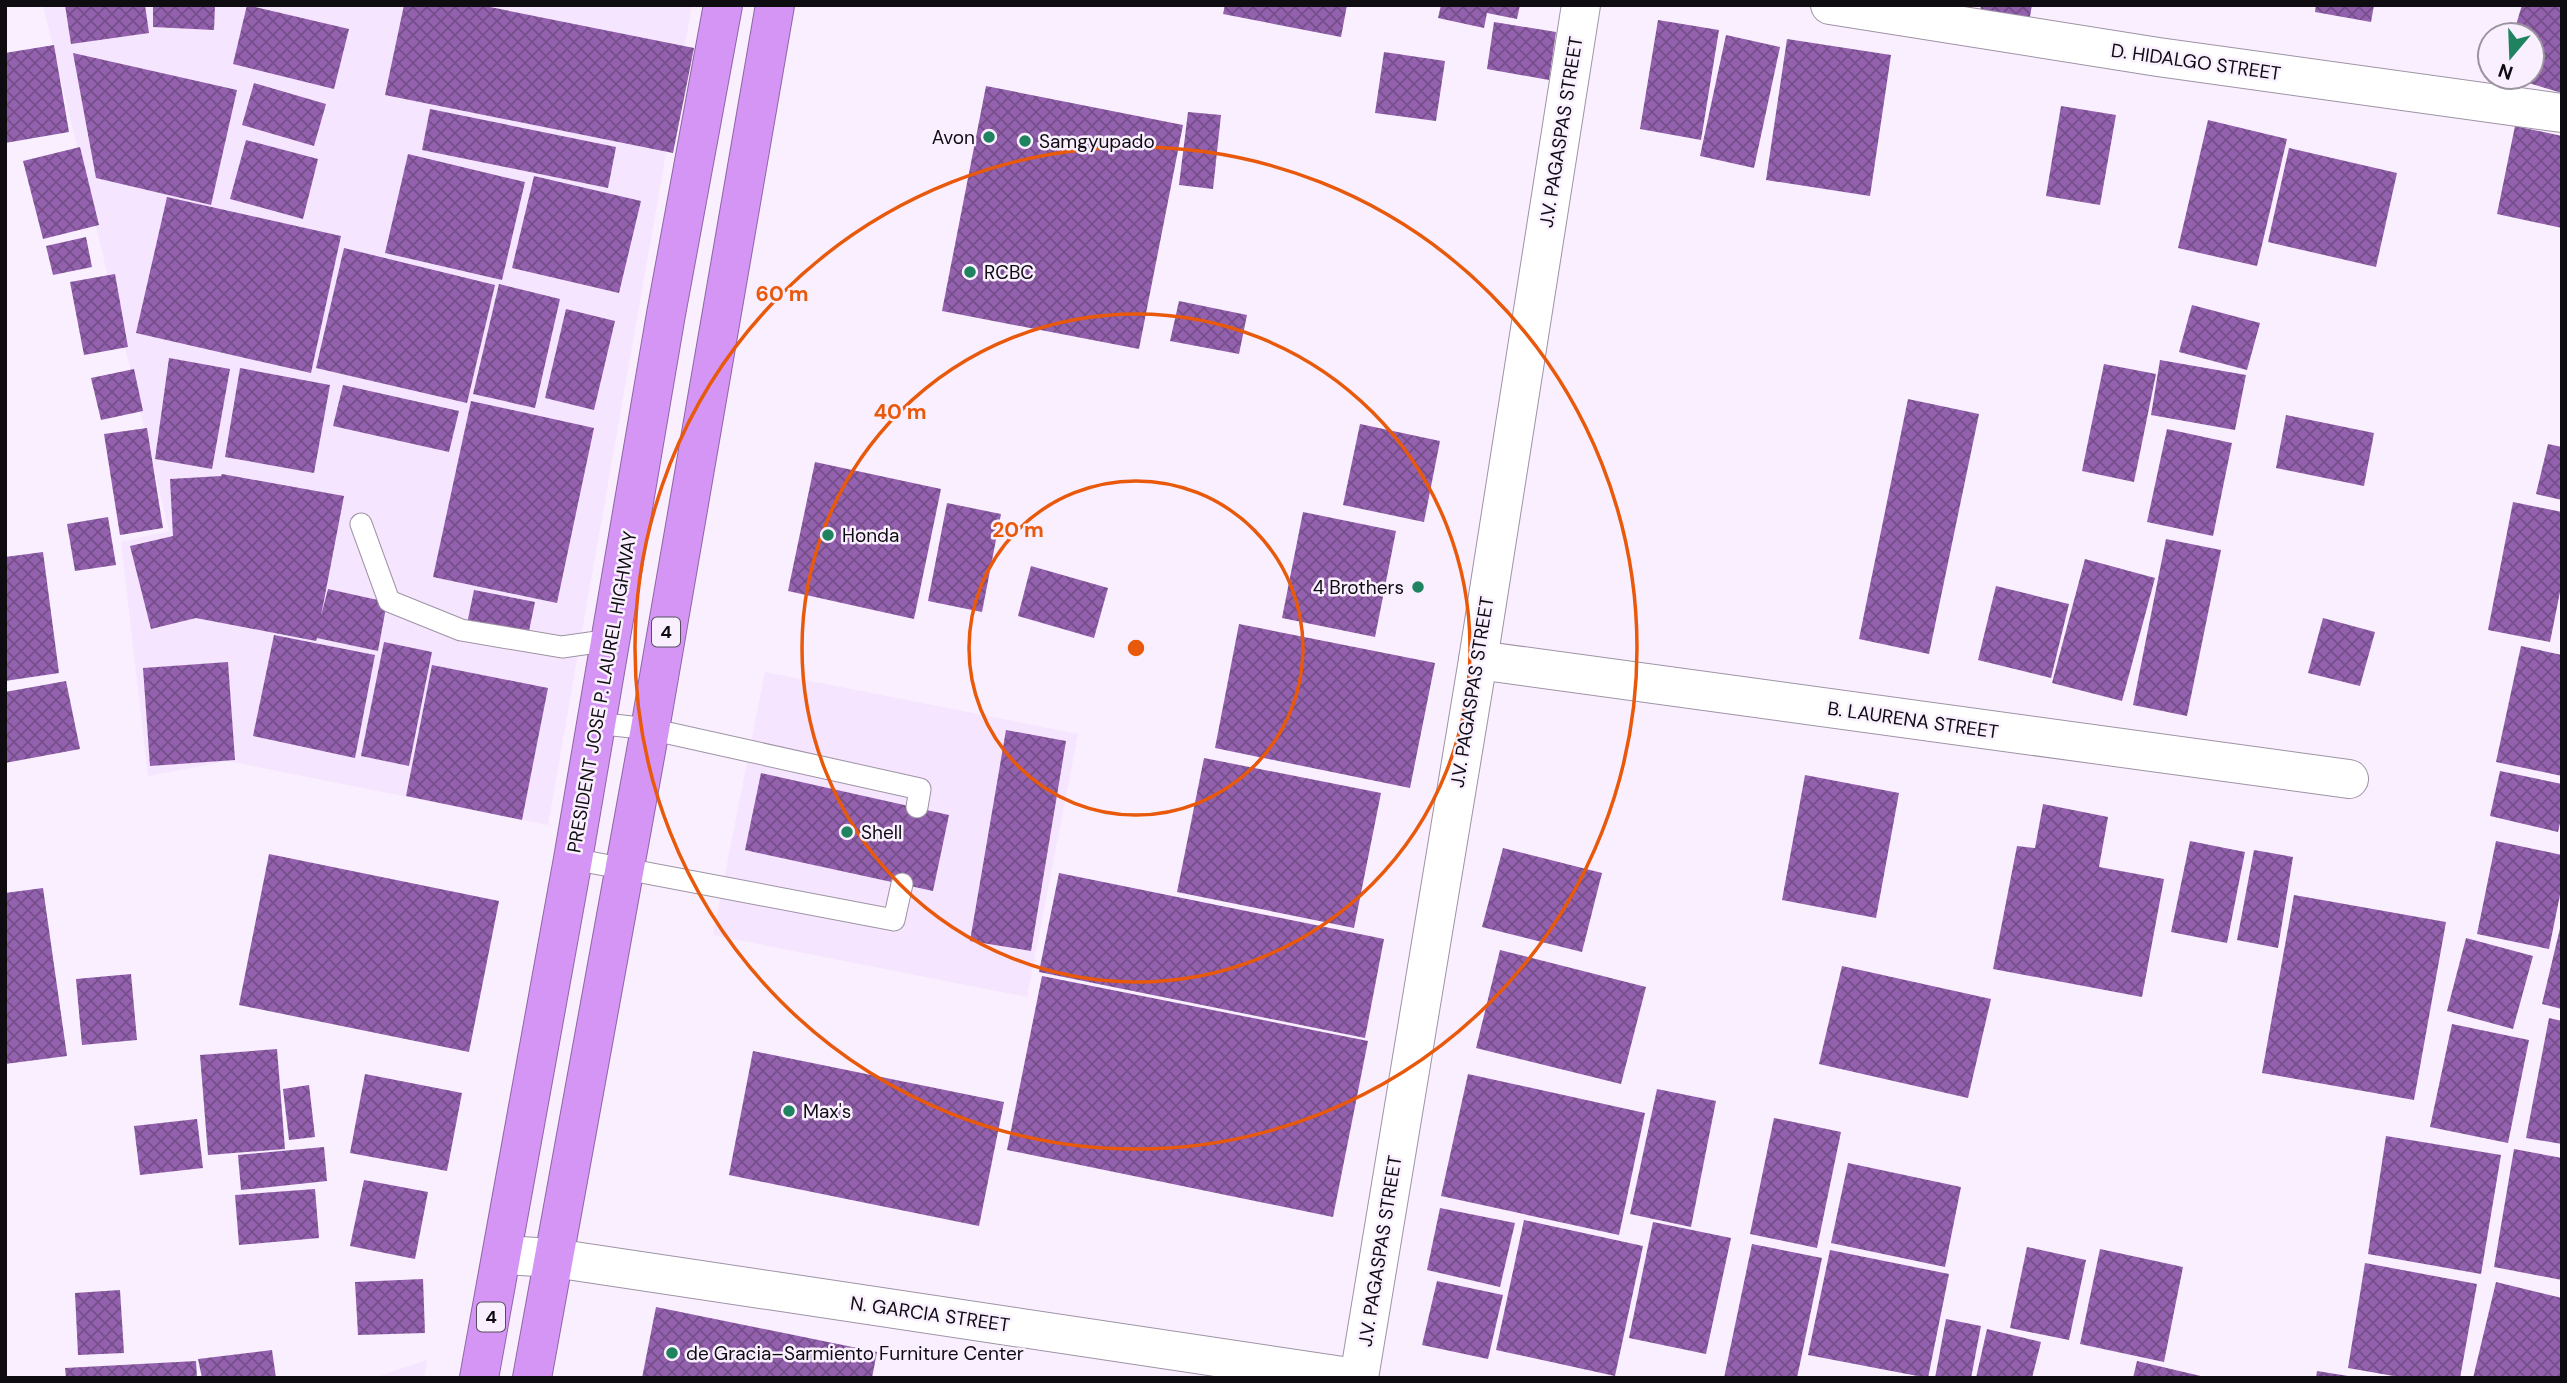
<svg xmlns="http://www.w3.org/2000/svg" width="2567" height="1383" font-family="'DM Sans',sans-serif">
<defs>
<pattern id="building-cross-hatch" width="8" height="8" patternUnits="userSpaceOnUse" patternTransform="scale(1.75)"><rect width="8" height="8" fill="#9361ad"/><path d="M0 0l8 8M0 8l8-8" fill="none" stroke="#764e8b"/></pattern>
</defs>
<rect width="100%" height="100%" fill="#f9effe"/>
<g fill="#f5e5fe">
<path d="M43,5H692L548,825L228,761L148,776L121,542L169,531Z"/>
<path d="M765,672L1078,734L1027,997L713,935Z"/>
<path d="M427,1360L424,1378H374Z"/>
</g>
<g fill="url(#building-cross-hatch)">
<path d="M65,5H145L149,33L71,44Z"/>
<path d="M153,5H215L214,30L153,27Z"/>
<path d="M247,5L349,29L334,89L233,64Z"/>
<path d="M404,5H480L694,48L673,153L385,95Z"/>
<path d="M1225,5H1347L1341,37L1223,14Z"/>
<path d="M1441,5H1520L1517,19L1487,13L1484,28L1438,18Z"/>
<path d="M1981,5H2032L2029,22L1980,13Z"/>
<path d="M2316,5H2374L2371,22L2315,12Z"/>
<path d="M2522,5H2562V93L2512,78L2532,77V35H2513Z"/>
<path d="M1658,20L1719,30L1701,140L1640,129Z"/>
<path d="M1494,22L1556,32L1549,80L1487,69Z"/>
<path d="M1726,35L1780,47L1754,168L1700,156Z"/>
<path d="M1787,39L1891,55L1870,196L1766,180Z"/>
<path d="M54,45L69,132L5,143V53Z"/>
<path d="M1384,52L1445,61L1436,121L1375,113Z"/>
<path d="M73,53L237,90L211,205L96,178Z"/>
<path d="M254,83L326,104L314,146L242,125Z"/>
<path d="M986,86L1183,125L1139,349L942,311Z"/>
<path d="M2061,106L2116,115L2100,205L2046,196Z"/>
<path d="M430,109L616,147L608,188L422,150Z"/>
<path d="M1188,112L1221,115L1213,189L1179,185Z"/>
<path d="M2208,120L2287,139L2257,266L2178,248Z"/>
<path d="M2515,126L2562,136V228L2497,214Z"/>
<path d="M246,140L318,159L303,219L230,199Z"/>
<path d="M80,147L99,225L43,239L23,161Z"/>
<path d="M2289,148L2397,173L2376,267L2268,242Z"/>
<path d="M408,154L525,182L502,280L385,253Z"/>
<path d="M534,176L641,201L619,293L512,268Z"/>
<path d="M167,197L341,236L311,373L136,333Z"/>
<path d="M86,237L92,267L53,275L46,246Z"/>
<path d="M344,248L495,285L467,403L316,368Z"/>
<path d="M115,274L128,347L84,355L70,282Z"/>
<path d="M499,284L560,299L535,408L473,394Z"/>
<path d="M1179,301L1247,315L1239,354L1170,341Z"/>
<path d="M2192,305L2260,323L2247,370L2179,352Z"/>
<path d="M566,309L615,321L594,410L545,398Z"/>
<path d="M169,358L230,369L212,469L155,459Z"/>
<path d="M2160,360L2246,375L2235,430L2151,415Z"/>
<path d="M2104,364L2156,374L2134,482L2082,471Z"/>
<path d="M240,368L330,385L314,473L225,457Z"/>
<path d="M134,369L143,411L101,420L91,378Z"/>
<path d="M343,385L459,411L449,452L333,426Z"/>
<path d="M1908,399L1979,414L1929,654L1859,639Z"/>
<path d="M471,401L594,428L557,603L433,577Z"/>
<path d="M2286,415L2374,433L2364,486L2276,468Z"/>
<path d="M1360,424L1440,441L1424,522L1343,505Z"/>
<path d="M147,428L163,528L120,535L104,434Z"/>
<path d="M2167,429L2232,443L2213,536L2147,522Z"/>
<path d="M2548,444L2562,447V500L2536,494Z"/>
<path d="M815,462L941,489L914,619L788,591Z"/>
<path d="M222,474L344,496L321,616L328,589L387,602L378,651L317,638L316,641L196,618L151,629L130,546L173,536L170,479L221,476Z"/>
<path d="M2513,502L2562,512V582L2550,642L2488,630Z"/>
<path d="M947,503L1001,514L982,612L928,601Z"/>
<path d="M1303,512L1396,531L1375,637L1282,618Z"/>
<path d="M108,517L116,565L75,571L67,524Z"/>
<path d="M2166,539L2221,550L2187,716L2133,705Z"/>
<path d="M43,552L59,673L5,681V557Z"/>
<path d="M2085,559L2155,578L2122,701L2052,683Z"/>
<path d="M1031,566L1108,588L1094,638L1018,616Z"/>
<path d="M1996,586L2069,604L2051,678L1978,660Z"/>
<path d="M474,590L535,602L528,636L467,624Z"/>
<path d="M2323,618L2375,632L2360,686L2308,673Z"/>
<path d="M1239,624L1435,663L1410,788L1215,748Z"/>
<path d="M274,635L375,655L355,758L253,736Z"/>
<path d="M384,642L432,652L409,766L361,756Z"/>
<path d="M2521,646L2562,655V776L2496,762Z"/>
<path d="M228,662L235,760L150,766L143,668Z"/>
<path d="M432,665L548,688L522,820L406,796Z"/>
<path d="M66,681L80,749L5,763V692Z"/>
<path d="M1006,730L1066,741L1031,951L970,941Z"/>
<path d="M1204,758L1381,793L1354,928L1177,892Z"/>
<path d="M2500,771L2562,784V814L2558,832L2490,816Z"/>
<path d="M761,773L949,815L933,891L745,850Z"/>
<path d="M1805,775L1899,793L1876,918L1782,900Z"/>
<path d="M2043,804L2108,817L2099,867L2164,879L2142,997L1993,969L2017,846L2035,848Z"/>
<path d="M2190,841L2245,852L2227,943L2171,932Z"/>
<path d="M2496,841L2562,855V885L2549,949L2477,934Z"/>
<path d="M1503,848L1602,873L1582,952L1482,927Z"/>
<path d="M2254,850L2293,857L2278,948L2237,940Z"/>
<path d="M269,854L499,901L469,1052L239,1005Z"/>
<path d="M1059,873L1384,939L1365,1038L1039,972Z"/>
<path d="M43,888L67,1056L5,1064V893Z"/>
<path d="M2294,895L2446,922L2414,1100L2262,1073Z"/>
<path d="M2561,924H2562V1009L2542,1004Z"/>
<path d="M2466,938L2533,956L2513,1029L2447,1011Z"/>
<path d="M1500,950L1646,987L1621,1084L1476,1048Z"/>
<path d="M1842,966L1991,999L1968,1098L1819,1064Z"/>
<path d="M131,974L137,1040L82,1045L76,979Z"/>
<path d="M1042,976L1368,1041L1333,1217L1007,1150Z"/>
<path d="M2549,1018L2562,1021V1144L2526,1138Z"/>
<path d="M2452,1024L2529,1040L2508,1143L2430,1127Z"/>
<path d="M277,1049L285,1149L208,1155L200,1055Z"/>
<path d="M753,1051L1004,1102L979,1226L729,1175Z"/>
<path d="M365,1074L462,1093L447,1171L350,1153Z"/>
<path d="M1468,1074L1645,1113L1619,1235L1441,1196Z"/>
<path d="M309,1085L315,1137L289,1140L283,1089Z"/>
<path d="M1657,1089L1716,1101L1691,1227L1630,1214Z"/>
<path d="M1774,1118L1841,1132L1817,1248L1750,1234Z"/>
<path d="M197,1119L203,1168L140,1175L134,1126Z"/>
<path d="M2386,1136L2501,1155L2481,1274L2368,1254Z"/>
<path d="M324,1147L327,1181L241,1190L238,1155Z"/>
<path d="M2514,1149L2562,1158V1280L2494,1267Z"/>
<path d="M1848,1163L1961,1187L1945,1267L1831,1243Z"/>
<path d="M364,1180L428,1192L415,1259L350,1246Z"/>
<path d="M315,1189L319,1238L239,1245L235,1195Z"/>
<path d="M1440,1208L1515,1223L1500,1287L1427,1270Z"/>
<path d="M1524,1220L1643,1246L1615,1376L1496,1350Z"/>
<path d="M1653,1222L1731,1238L1706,1354L1629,1338Z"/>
<path d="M1752,1244L1822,1258L1797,1378H1724Z"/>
<path d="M2027,1247L2086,1260L2069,1340L2010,1328Z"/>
<path d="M2100,1249L2183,1267L2164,1362L2080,1344Z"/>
<path d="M1830,1250L1949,1274L1928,1378L1808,1355Z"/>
<path d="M2365,1263L2477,1284L2460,1378H2405L2348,1368Z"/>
<path d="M423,1279L425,1333L358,1335L355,1282Z"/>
<path d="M1437,1281L1503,1295L1488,1359L1422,1345Z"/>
<path d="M2496,1282L2562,1298V1378H2473Z"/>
<path d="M120,1290L124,1353L78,1355L75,1293Z"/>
<path d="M656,1307L877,1352L872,1378H642Z"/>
<path d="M1946,1319L1981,1326L1971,1378H1935Z"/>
<path d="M1987,1329L2041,1342L2032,1378H1976Z"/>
<path d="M272,1350L276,1378H202L198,1359Z"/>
<path d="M196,1361L197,1378H66L65,1368Z"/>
<path d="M2137,1361L2205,1377V1378H2133Z"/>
<path d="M2317,1371L2348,1376V1378H2316Z"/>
</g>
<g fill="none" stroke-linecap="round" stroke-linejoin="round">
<defs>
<g id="lane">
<path d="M361,524L389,601L461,630L562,647L611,640"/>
<path d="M595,723L650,729L920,789L917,807"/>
<path d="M573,859L894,920L902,884"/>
</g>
<g id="street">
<path d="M1830,5L2158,57L2562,113"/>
<path d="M1478,660L2349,779"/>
<path d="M503,1255L554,1258L1356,1378"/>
<path d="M1359,1378L1478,660L1581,5"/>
</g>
<g id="highway">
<path d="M479,1378L573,859L666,314L723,5"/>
<path d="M532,1378L650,729L775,5"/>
</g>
</defs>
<use href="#lane" stroke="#9e93a5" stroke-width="23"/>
<use href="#street" stroke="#9e93a5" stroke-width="40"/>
<use href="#highway" stroke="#8f65a5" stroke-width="40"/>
<use href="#lane" stroke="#fff" stroke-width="21"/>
<use href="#street" stroke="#fff" stroke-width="38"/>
<use href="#highway" stroke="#d495f5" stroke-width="38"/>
</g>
<g fill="none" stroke="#e8590c" stroke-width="3.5">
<circle cx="1136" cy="648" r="167"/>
<circle cx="1136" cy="648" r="334"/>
<circle cx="1136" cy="648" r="501"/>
</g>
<g fill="#1e835e" stroke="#f9effe" stroke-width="2.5">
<circle cx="989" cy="137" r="7"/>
<circle cx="1025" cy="141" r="7"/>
<circle cx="970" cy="272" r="7"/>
<circle cx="828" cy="535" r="7"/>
<circle cx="1418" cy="587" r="7"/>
<circle cx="847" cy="832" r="7"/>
<circle cx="789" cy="1111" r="7"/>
<circle cx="672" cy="1353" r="7"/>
</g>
<g text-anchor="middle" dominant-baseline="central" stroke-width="5" stroke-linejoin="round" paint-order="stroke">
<g fill="#f9effe" stroke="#544f58" stroke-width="2">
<rect x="652" y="617.5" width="28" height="29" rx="5"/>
<rect x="477" y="1302.5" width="28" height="29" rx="5"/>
</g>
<g font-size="18" font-weight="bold" fill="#0e0b11">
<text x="666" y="632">4</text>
<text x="491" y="1317">4</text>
</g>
<g font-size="19" fill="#0e0b11" stroke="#f9effe">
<text transform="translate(2196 62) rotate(8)">D. HIDALGO STREET</text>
<text transform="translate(1561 132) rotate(-81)">J.V. PAGASPAS STREET</text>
<text transform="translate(602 692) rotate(-80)">PRESIDENT JOSE P. LAUREL HIGHWAY</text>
<text transform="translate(1472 692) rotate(-81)">J.V. PAGASPAS STREET</text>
<text transform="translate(1913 720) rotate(8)">B. LAURENA STREET</text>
<text transform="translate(1380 1251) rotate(-81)">J.V. PAGASPAS STREET</text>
<text transform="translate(930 1314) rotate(8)">N. GARCIA STREET</text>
</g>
<g font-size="19" fill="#0e0b11" stroke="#f9effe" text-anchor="start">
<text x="975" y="137" text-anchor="end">Avon</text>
<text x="1039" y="141">Samgyupado</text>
<text x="984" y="272">RCBC</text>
<text x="842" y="535">Honda</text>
<text x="1404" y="587" text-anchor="end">4 Brothers</text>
<text x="861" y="832">Shell</text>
<text x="803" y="1111">Max's</text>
<text x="686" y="1353">de Gracia–Sarmiento Furniture Center</text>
</g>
</g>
<circle cx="1136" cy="648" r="10" fill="#e8590c" stroke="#f9effe" stroke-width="3.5"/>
<g font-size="21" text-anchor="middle" font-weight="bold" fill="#e8590c" stroke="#f9effe" stroke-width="5" stroke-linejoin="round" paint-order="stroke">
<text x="782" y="301">60 m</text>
<text x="900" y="419">40 m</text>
<text x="1018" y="537">20 m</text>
</g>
<rect width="2567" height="1383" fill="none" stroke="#0e0b11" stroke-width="14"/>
<g transform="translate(2511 56) rotate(199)"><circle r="33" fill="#f9effe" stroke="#9b949f" stroke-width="2"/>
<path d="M0-5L12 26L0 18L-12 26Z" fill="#1e835e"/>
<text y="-10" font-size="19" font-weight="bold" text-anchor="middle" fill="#0e0b11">N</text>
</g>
</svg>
